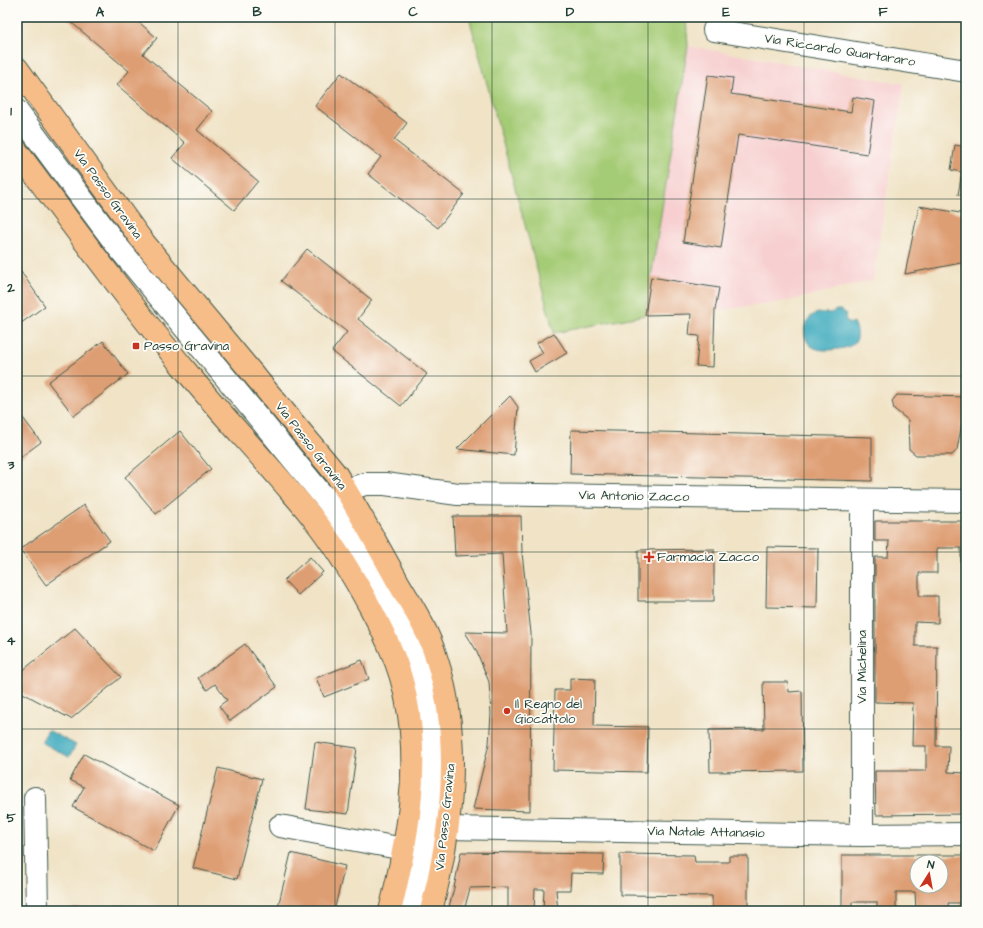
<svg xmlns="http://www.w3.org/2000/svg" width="983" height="928" font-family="'Architects Daughter',sans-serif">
<rect width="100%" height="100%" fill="#fdfcf7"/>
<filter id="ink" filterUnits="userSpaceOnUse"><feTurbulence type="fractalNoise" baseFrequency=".025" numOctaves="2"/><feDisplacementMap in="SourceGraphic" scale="8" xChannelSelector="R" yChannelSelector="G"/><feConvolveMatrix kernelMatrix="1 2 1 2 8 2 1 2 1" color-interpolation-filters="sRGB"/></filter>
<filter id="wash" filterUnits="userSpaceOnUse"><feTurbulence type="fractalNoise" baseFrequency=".012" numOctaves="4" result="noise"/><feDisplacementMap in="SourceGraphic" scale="16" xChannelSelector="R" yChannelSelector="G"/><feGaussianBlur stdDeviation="0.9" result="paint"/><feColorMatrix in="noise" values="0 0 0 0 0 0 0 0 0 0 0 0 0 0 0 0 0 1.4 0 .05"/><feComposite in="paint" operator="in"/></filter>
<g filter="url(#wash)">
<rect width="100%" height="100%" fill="#f0e3c6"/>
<path fill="#f7cfd0" d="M688,46L904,84L873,280L788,301L685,315H645Z"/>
<path fill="#a4cb75" stroke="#628454" d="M469,17H686L688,46L645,315L554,333Z"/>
<g fill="#3fabbe" stroke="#2f7479">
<path d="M836,310H841L846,313L845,318L849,324L854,322C862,339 856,347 838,349C825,351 809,352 805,336C804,331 804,326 807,321C813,312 821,312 831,313Z"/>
<path d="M48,730L76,745L69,757L41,742Z"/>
</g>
<g id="blocks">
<g fill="#de9e73" fill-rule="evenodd">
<path d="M65,17H133L157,38L143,54L212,111L197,130L258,181L234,210L172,158L185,143L117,85L129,71Z"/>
<path d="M341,73L407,123L394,140L464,194L438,228L368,174L381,157L315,106Z"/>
<path d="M708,75L733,78L731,94L851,112L853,97L875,101L867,154L738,135L721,248L683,242Z"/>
<path d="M955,145L966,147V196L958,195L962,172L951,170Z"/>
<path d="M919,206L966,214V262L905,274Z"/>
<path d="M307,249L372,300L358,319L427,374L401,406L332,351L347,332L281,281Z"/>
<path d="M17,266L45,306L17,326Z"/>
<path d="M651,277L719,288L715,310L713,367L696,366L699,336L689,335L691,314L645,315Z"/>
<path d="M554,333L567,353L535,372L529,361L543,353L537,343Z"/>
<path d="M103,341L128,374L74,416L48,382Z"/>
<path d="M897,395L966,397V419L962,422L957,450L952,455H916L909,449L908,420L894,409L892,401Z"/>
<path d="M510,396L518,407L514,455L457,449Z"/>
<path d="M17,410L41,442L17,460Z"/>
<path d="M571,430L872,437V481L570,474Z"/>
<path d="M180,431L211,469L156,514L125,477Z"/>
<path d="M84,505L110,541L46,585L20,549Z"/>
<path d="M453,516H521L522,553L531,633L530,811L473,809L489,744L491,714L489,682L476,650L465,632L507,633L502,554L455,556Z"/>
<path d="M875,521H966V564H961V548H937V573H919V596H938V623L915,622V646H937L936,746H949L948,772L966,773V814L876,815L875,771H926V746H912L913,703L875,702V557H888L889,541H875Z"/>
<path d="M767,547L818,548L817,608L766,607Z"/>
<path d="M714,549V601H638V550Z"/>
<path d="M310,557L323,572L298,595L284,580Z"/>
<path d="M75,628L121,677L71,719L17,690V675Z"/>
<path d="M245,644L277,687L230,721L219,706L227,700L215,684L207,690L198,678Z"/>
<path d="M362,660L369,679L324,697L316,678Z"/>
<path d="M570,678L595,679L594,726L648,727L647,772L553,770L555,690H570Z"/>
<path d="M763,682H788L789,692L802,691L803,771L710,772L709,730L764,729Z"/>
<path d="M315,742L357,748L348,814L306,809Z"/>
<path d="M84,754L179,805L154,851L73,807L84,787L70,780Z"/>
<path d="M218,768L262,779L237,879L193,868Z"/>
<path d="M461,852L604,854L603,874L571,873L570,890H556L558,911H543L544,889H535L534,911H508V887L470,888L464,911H448L454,888Z"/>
<path d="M291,853L345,866L334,911H277Z"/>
<path d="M620,854L694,855L695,862H729V856H748V911H712V896L620,895Z"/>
<path d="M842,855H966V909H961L960,903H948L949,911H916L915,892H896V911H877V902H852V911H842ZM917,862H941V886H917Z"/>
<path d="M73,908L128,909L130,911H73Z"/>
</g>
</g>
</g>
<g filter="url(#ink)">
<use href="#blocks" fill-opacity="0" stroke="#3e564a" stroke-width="1"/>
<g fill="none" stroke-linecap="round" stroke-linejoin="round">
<defs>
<g id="minor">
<path d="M714,30L966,71"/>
<path d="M17,111L118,247L329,503L387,597L411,647L422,678L429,716L432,740L433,766L427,831L411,911"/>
<path d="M332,501L346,490L365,484H385L458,494L966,501"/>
<path d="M35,798L37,911"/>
<path d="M280,826L404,849"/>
<path d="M447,828L862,835L966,834"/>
<path d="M862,835V500"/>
</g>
<g id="major">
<path d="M17,68L141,239L336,474C358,509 378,546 398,582C412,606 428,630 436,657C463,739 452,829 431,911"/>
<path d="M17,151C72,225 127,300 186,371C216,408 249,443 280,479C291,492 302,504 312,517C334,544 353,576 370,607C386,637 400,666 406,698C421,769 407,842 390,911"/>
</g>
</defs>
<use href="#minor" stroke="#3e564a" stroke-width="24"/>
<use href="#major" stroke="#3e564a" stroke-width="24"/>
<use href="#minor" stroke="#fff" stroke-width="22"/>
<use href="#major" stroke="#f7bd88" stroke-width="22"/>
</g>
</g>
<path fill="none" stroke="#1f3d34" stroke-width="1" stroke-opacity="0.55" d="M178,17V911M335,17V911M492,17V911M648,17V911M804,17V911M17,199H966M17,376H966M17,552H966M17,729H966"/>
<g fill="#c8321e" stroke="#fdfcf7" stroke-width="1.5">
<rect x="132" y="342" width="8" height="8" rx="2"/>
<path d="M647 551h4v4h4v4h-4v4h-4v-4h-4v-4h4z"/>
<circle cx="507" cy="711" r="4"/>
</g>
<g text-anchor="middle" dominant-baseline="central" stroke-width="3.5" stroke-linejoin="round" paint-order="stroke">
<g font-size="13" fill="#1f3d34" stroke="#fdfcf7">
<text transform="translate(840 50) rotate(9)">Via Riccardo Quartararo</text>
<text transform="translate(108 194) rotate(54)">Via Passo Gravina</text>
<text transform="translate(311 446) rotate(52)">Via Passo Gravina</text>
<text transform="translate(634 496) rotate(1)">Via Antonio Zacco</text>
<text transform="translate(862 667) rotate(-90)">Via Michelina</text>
<text transform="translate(445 817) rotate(-84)">Via Passo Gravina</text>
<text transform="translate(706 832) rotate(1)">Via Natale Attanasio</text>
</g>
<g font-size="13" fill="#1f3d34" stroke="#fdfcf7" text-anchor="start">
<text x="144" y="346">Passo Gravina</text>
<text x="657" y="557">Farmacia Zacco</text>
<text x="515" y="704">Il Regno del<tspan x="515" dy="15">Giocattolo</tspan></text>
</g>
</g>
<rect width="983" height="928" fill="none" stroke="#fdfcf7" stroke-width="44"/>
<g transform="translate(929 874) rotate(11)"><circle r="19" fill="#fdfcf7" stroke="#a4b0a9"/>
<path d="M0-3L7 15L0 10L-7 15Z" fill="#c8321e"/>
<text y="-6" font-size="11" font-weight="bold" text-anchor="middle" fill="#1f3d34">N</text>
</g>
<rect x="22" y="22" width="939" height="884" fill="none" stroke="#1f3d34" stroke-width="1.5"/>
<g font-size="13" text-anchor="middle" font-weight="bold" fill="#1f3d34">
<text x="100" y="16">A</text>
<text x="257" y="16">B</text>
<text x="413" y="16">C</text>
<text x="570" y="16">D</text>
<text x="726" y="16">E</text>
<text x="883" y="16">F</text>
<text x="11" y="115">1</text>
<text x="11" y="292">2</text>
<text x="11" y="469">3</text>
<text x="11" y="645">4</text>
<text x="11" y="822">5</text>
</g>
</svg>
